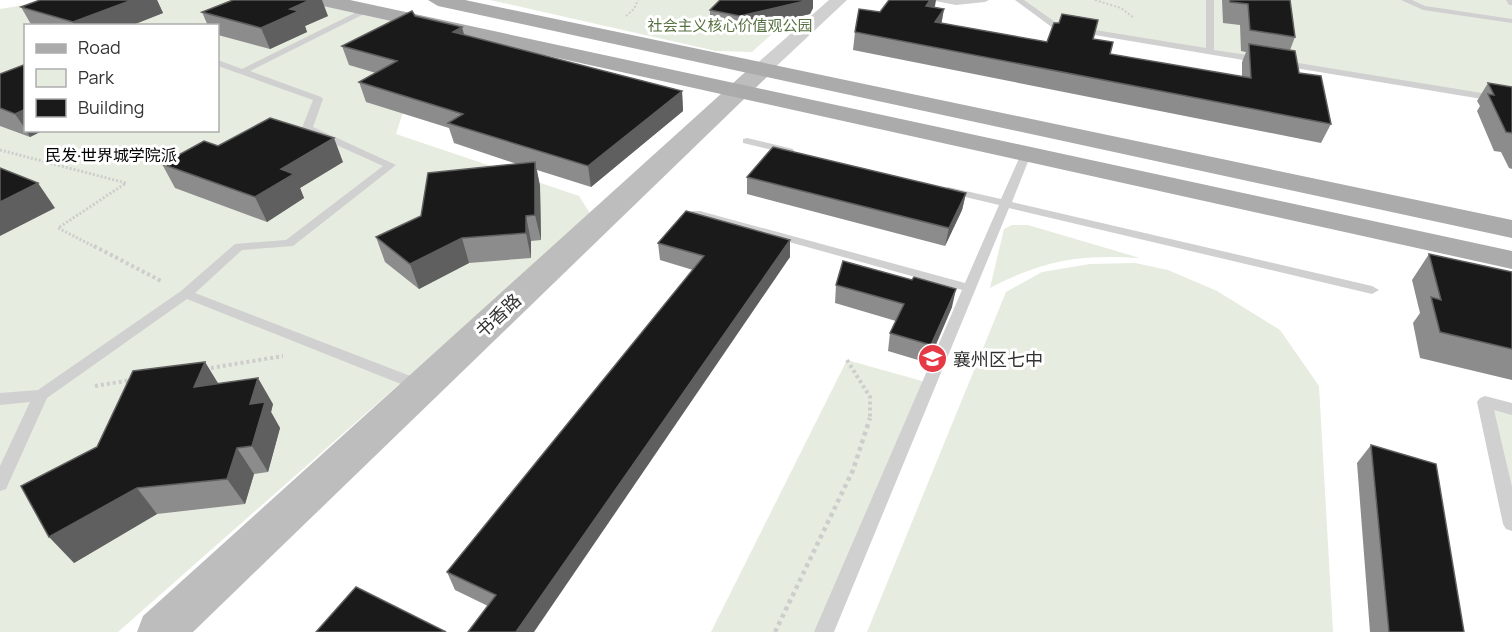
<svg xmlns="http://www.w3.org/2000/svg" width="1512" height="632" font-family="Manrope,'Noto Sans SC',sans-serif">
<rect width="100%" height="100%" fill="#fff"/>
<g fill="#e6ecdf" fill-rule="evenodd">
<path d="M53,0H299L513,49L402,115L396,134L579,196L591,215L118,632H0V9ZM26,26H218V130H26Z"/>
<path d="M490,0H809L752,52L716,51Z"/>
<path d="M1019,0H1512V101L1056,26Z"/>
<path d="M1012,225H1028L1140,258C1079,254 1044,260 990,288L1004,229Z"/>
<path d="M1135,263L1168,270L1217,291L1280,330L1319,386L1333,632H867L1006,292L1042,272L1090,264Z"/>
<path d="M847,360L929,383L824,632H711Z"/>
<path d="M1485,402L1512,409V524Z"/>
</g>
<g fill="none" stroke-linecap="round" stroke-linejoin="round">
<g stroke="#cdcdcd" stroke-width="2" stroke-dasharray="2 2" stroke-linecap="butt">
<path d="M1095,0L1121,8L1134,18"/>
<path d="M626,16L634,9L638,0"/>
</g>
<path stroke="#cdcdcd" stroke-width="3" stroke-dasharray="2 2" stroke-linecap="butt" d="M0,150L126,183L58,228L97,248"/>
<g stroke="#cdcdcd" stroke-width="4" stroke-dasharray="3 3" stroke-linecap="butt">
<path d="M94,246L163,282"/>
<path d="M847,360L870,397V419"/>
<path d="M205,369L283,356"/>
<path d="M95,386L132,380"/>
</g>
<path stroke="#cdcdcd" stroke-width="4.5" stroke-dasharray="4 4" stroke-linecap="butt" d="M775,632L853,470L870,418"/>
<g fill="#d0d0d0" fill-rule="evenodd">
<path d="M930,0H989L985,2L956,5Z"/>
<path d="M1015,0H1024L1058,24L1206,48V0H1214V50L1261,57L1265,60L1261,63L1053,28Z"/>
<path d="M1401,0H1412L1425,6L1512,19V23L1423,10Z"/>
<path d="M1506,0H1512V5H1509Z"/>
<path d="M365,8L372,10L250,71L321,97L323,99L313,127L396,165L293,246L242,250L195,293L426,382L428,386L426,390H416L187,299L47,398L6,489L0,491V466L30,402L0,405V393L38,390L181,291L235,244L286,240L383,166L303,130L302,128L313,100L218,66V60L242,69Z"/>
<path d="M1280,60L1512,98V104L1277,65L1275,63Z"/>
<path d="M747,138L793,149L794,151L789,154L743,143V139Z"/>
<path d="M1026,151L1031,154L1012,202L1372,286L1379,290L1372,294L1009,208L834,632H814L962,290L692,215L690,213L692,211H700L965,283L999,205L944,192L942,190L948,187L1001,199L1021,154Z"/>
<path d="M1485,396L1512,403V415L1494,410L1512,487V531L1506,529L1503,524L1477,402L1480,398Z"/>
</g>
<path fill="#d0d0d0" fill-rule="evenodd" d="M829,0H847L768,74H754L751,70L754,66Z"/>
<path fill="#bdbdbd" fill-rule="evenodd" d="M761,63L769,65L772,70L769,75L193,632H137L143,616L753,65Z"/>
<g fill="#ababab" fill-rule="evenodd">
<path d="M313,0H350L1512,251V269L323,6Z"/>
<path d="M428,0H465L1512,220V238L438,6Z"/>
</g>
</g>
<g fill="#8c8c8c">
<path d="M40,0H157L163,13L130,26H32L21,7Z"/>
<path d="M720,0H813V8L810,14L740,30L710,24V10Z"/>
<path d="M1222,0H1290L1295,37L1290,50L1299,73L1331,124L1321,143L853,50L855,32L880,12L935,6L934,7L944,9L941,23L1047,42L1093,39L1110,54L1242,77V62L1246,52L1241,51L1240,25L1223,23Z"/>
<path d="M202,12L328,16L305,26L307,32L270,49L218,35V26H208Z"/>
<path d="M415,16L464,35L682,91L683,111L591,187L537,170L540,186L541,240L531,241V258L469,263L419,289L385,262L376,237L421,216L517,164L454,143L449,128L366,102L359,82L376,73L349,65L342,46Z"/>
<path d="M26,64V130H44L30,137L0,126V74Z"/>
<path d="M1488,83L1512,87V169L1509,168L1501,152L1494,151L1477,111L1480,106L1477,101Z"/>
<path d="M218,146L343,162L300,188L304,198L267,222L175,188L162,164Z"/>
<path d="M747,177L966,193L962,210L945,246L747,194Z"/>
<path d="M658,243L790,257L488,606L455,590L447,572L693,270L660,260Z"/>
<path d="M1429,254L1512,272V380L1420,358L1413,323L1420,313L1412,280Z"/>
<path d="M836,285L952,307L928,363L888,351L890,333L896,321L835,303Z"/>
<path d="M205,362L218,384L273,404L271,412L280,428L268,472L254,474L245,504L157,514L74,563L97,447Z"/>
<path d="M1371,445L1464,632H1370L1357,463Z"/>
</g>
<g fill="#5f5f5f">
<path d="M132,0H157L163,13L130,26H75L73,22Z"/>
<path d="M310,0H322L328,16L305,26L307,32L270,49L261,28L290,9Z"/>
<path d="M809,0H813V8L810,14L740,30V16Z"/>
<path d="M930,0H936L935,6L924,23L926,6Z"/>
<path d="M944,9L941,26L935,22Z"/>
<path d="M462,27L467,45L453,32Z"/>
<path d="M682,91L683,111L591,187L588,166Z"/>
<path d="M26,109V130L15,114Z"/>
<path d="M26,130H44L30,137Z"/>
<path d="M334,138L343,162L300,188L304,198L267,222L255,197L281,169Z"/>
<path d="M535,162L540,186L541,240L535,215Z"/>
<path d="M38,183L55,208L0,236V202Z"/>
<path d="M966,193L962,210L945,246L949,228Z"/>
<path d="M526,216L531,241V258L526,233Z"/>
<path d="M462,238L469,263L419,289L410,264Z"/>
<path d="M790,240V257L534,632H516Z"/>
<path d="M956,289L952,307L928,363L931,345Z"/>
<path d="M205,362L221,388L194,387Z"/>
<path d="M258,378L273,404L271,412L280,428L268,472L252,446L250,404Z"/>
<path d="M237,448L254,474L245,504L227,479Z"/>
<path d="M137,488L157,514L74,563L49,537Z"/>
</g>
<g fill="#1a1a1a" stroke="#5f5f5f" stroke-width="1.5">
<path d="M40,0H132L73,22L21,7Z"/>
<path d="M233,0H310L290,9L299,11L261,28L202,12Z"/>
<path d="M720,0H809L740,16L710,10Z"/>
<path d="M889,0H930L926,6L944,9L935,22L1047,42L1054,23H1059L1062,14L1098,20L1093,39L1113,42L1110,54L1251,78L1249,44L1295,51L1299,73L1321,76L1331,124L855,32L859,9L880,12Z"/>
<path d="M1230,0H1290L1295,37L1250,30L1248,4L1230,2Z"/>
<path d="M412,11L415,16L462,27L453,32L682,91L588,166L448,123L463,114L359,82L397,61L342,46Z"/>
<path d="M26,64V109L15,114L0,108V74Z"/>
<path d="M1488,83L1512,87V133L1506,132L1488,94L1494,95Z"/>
<path d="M270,118L334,138L281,169L294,174L255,197L162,164L204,141L218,146Z"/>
<path d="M773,147L966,193L949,228L747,177Z"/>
<path d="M535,162V215L526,216V233L462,238L410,264L376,237L421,216L428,173Z"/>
<path d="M0,168L38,183L0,202Z"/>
<path d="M686,211L790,240L516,632H468L496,595L447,572L704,256L658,243Z"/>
<path d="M1429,254L1512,272V349L1440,332L1431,297L1441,300Z"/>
<path d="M843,261L912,280L914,277L956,289L931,345L890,333L904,304L836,285Z"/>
<path d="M205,362L194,387L258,378L250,404L265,402L252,446L237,448L227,479L137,488L49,537L21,486L97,447L133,371Z"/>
<path d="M1371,445L1436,464L1464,632H1389Z"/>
<path d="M356,587L446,632H316Z"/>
</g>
<defs>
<symbol id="school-disc" viewBox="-11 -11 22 22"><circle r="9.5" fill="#e63946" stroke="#fff"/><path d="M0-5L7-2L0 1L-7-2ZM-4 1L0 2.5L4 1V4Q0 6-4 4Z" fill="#fff"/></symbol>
</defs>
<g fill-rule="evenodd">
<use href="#school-disc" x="916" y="342" width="33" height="33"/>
</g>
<g text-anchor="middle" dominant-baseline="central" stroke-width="6" stroke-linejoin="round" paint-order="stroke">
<g font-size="15" fill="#56703f" stroke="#fff">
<text x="730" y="25">社会主义核心价值观公园</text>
</g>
<g font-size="16" fill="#000" stroke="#fff">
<text x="111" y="155">民发·世界城学院派</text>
</g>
<g font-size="18" fill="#333" stroke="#fff">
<text transform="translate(498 315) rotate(-43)">书香路</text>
</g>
<g font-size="18" fill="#333" stroke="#fff" text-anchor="start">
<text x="953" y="359">襄州区七中</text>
</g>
</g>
<rect x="24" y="24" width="195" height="108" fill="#ffffff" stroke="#adadad" stroke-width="1.5"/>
<rect x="36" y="44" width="30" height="9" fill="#ababab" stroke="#adadad" stroke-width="1.5"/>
<text x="78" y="54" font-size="18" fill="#333333">Road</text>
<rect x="36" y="69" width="30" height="18" fill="#e6ecdf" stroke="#adadad" stroke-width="1.5"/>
<text x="78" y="84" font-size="18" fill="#333333">Park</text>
<rect x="36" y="99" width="30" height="18" fill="#1a1a1a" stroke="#adadad" stroke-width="1.5"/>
<text x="78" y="114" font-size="18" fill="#333333">Building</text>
</svg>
